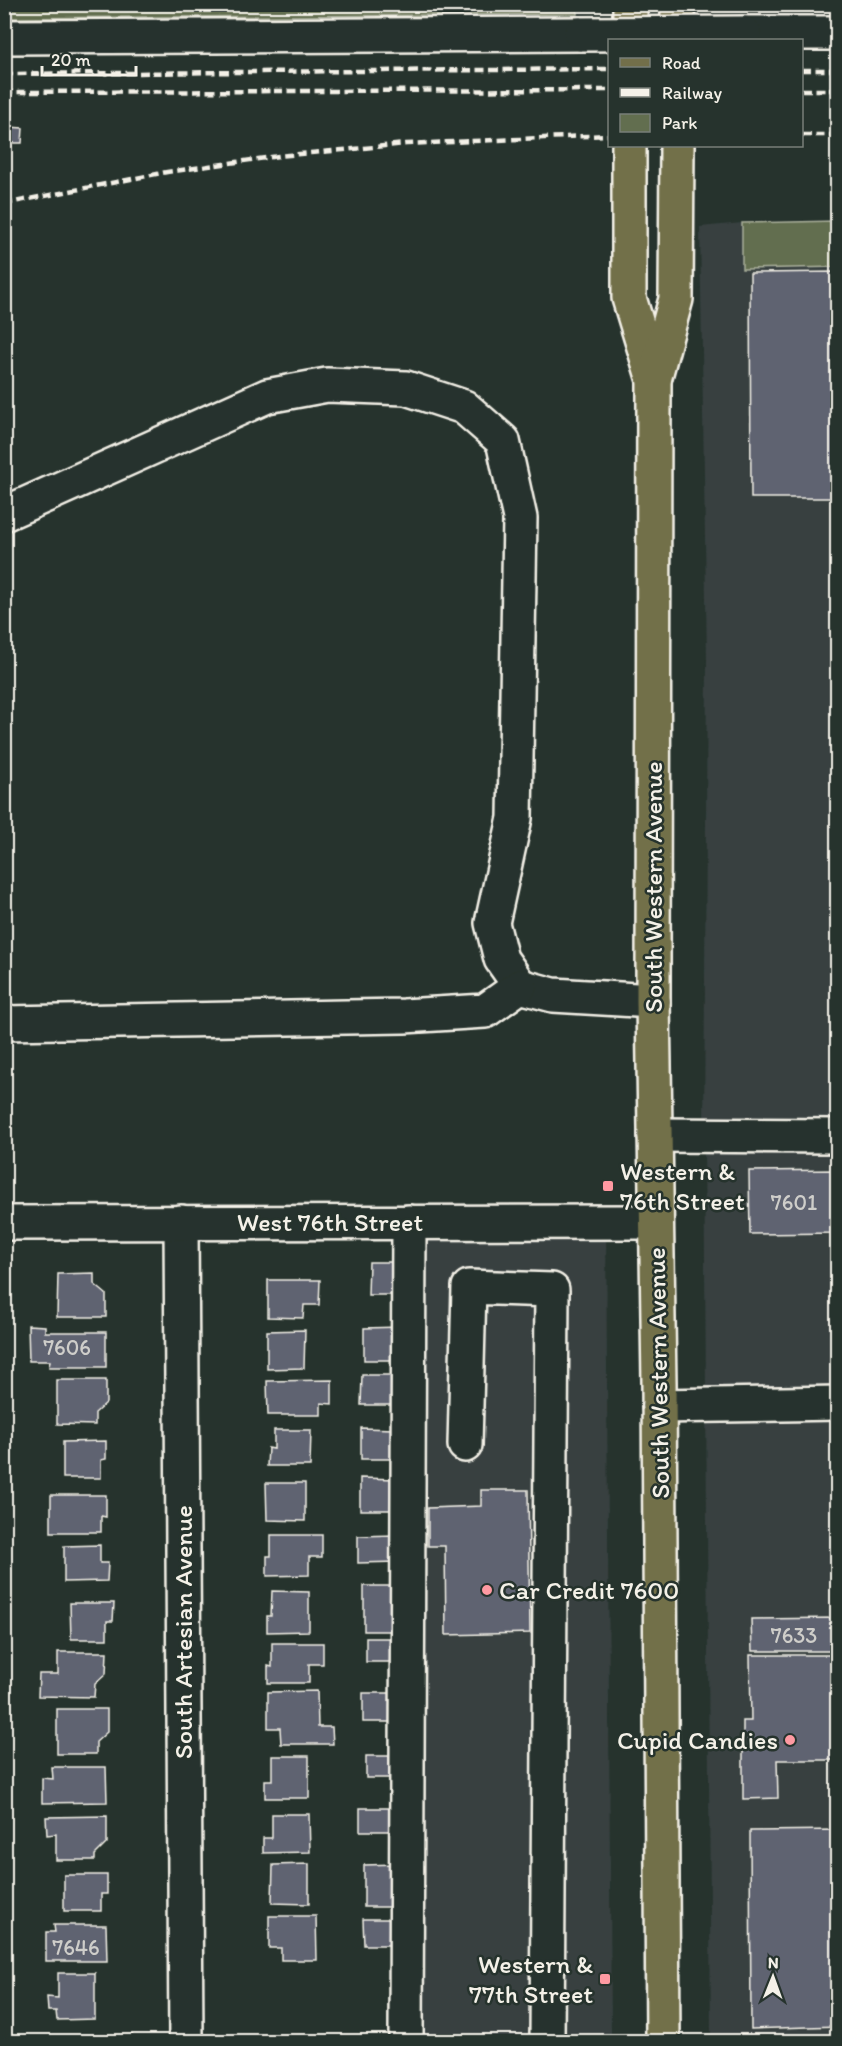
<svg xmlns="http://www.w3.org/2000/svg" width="842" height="2046" font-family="Itim,sans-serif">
<rect width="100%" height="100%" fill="#26332d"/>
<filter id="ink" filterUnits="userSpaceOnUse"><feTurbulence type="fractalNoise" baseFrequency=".0167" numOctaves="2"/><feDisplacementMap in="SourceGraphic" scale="12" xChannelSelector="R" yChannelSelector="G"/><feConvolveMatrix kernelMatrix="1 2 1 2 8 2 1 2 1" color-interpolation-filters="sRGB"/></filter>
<g filter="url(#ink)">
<g fill="#374141">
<path d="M742,223L743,269L837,267V2041H711L704,1135L707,662L700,227Z"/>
<path d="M606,1211L611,2041L406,2042L409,1222Z"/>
</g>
<g fill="#626e4f" stroke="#abb09c" stroke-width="1.5">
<path d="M577,4V14L4,18L5,4Z"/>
<path d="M837,221V267L742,269V223Z"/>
</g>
<g fill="#5f6371" stroke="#f4f1e8" stroke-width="1.5">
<path d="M8,127L23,128L22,143H7Z"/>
<path d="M838,272V498H751L750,273Z"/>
<path d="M838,1170V1233L750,1234L749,1171Z"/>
<path d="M369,1262H400V1295H368Z"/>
<path d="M94,1273V1284L106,1294V1317H57L58,1274Z"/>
<path d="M268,1280H320L319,1305H304L303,1318L268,1317Z"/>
<path d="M28,1325L45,1326V1332H106V1367H49L50,1361H29Z"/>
<path d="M400,1327V1360H364V1328Z"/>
<path d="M305,1330L304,1368L267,1369V1331Z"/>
<path d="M362,1375H394V1405H361Z"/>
<path d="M57,1380H106V1403L95,1413V1425L57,1424Z"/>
<path d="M332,1380V1404L321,1403V1415H268L267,1381Z"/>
<path d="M361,1428L394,1429L395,1459H361Z"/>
<path d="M274,1430H311L310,1466H267L268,1448L274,1449Z"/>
<path d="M106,1441V1459L101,1460V1478H63V1442Z"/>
<path d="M360,1478L397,1479V1510H360Z"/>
<path d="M266,1483H305V1521L267,1520Z"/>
<path d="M481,1490H528L530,1633L446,1635L445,1546H428V1508L481,1506Z"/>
<path d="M51,1495H106V1517L101,1516V1532H51Z"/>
<path d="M271,1535H322V1557H309V1575L267,1576V1556H271Z"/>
<path d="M397,1535V1562L358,1563V1536Z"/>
<path d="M100,1545V1563H108L107,1581L64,1582V1546Z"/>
<rect x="364" y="1586" width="31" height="45"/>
<path d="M272,1591L309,1592V1631L267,1632V1616H271Z"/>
<path d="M70,1603H114L113,1621H107V1639H71Z"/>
<path d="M838,1618V1651H752L751,1619Z"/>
<rect x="366" y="1638" width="32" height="24"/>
<path d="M272,1643H323V1664H309V1683H268V1666L272,1667Z"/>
<path d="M58,1652H107L106,1674L95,1684L94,1697L38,1696L39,1674H58Z"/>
<path d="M750,1655H838V1760H777L778,1798L743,1799V1721H751Z"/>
<path d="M317,1691L318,1727H332L333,1744H281L280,1728H268V1692Z"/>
<rect x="363" y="1693" width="32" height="29"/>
<path d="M57,1709H107V1732L96,1742V1754H57Z"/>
<path d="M272,1756H309V1798H265V1780H272Z"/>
<rect x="366" y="1756" width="31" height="22"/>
<path d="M52,1767H106L107,1802L42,1803V1778L53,1779Z"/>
<rect x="360" y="1808" width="37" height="23"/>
<path d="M272,1814H309L310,1852L263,1853V1838H272Z"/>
<path d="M107,1816V1843L95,1855V1860H56V1834L47,1835L46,1817Z"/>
<path d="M838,1830V2026L751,2029L750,1831Z"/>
<path d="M309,1864V1904L272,1903L273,1865Z"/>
<path d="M398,1864L399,1907H364V1865Z"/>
<path d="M64,1875H107V1894H101V1911H64Z"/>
<path d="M269,1916H316L317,1960H281V1948H269Z"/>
<path d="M363,1919H397V1945H364Z"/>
<path d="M54,1925H106L107,1961H46V1932H55Z"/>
<path d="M58,1973H95V2019L57,2020L56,2011H48L47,1997L58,1998Z"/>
</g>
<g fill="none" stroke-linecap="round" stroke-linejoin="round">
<defs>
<g id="minor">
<path d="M744,33H838"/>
<path d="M4,37L581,34"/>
<path d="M4,514L267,396L327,385L406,388L464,407L503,441L520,518L515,818L492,923L501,959L520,986L553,995L653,1001"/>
<path d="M4,1023L404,1016L485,1011L520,986"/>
<path d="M655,1135L838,1136"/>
<path d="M181,1222L186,2042"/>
<path d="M4,1223L656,1222"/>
<path d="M659,1406L838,1403"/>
<path d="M465,1445L469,1287L552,1290L547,2042"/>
<path d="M406,2042L409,1222"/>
</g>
<g id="major">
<path d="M630,40V4"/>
<path d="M678,40V4"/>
<path d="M629,146V298L654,380"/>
<path d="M663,2042L659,1382L653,1001L654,380L676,299L677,146"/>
</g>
</defs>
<use href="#minor" stroke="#f4f1e8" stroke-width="38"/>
<use href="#major" stroke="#f4f1e8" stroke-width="38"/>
<use href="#minor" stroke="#26332d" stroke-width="33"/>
<use href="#major" stroke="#726f4a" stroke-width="33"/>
<g stroke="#f4f1e8" stroke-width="4.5" stroke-dasharray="9 4.5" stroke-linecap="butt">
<path d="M802,70H838"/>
<path d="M4,74L610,69"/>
<path d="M802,90H838"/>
<path d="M4,92L610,90"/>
<path d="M802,135H838"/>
<path d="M4,204L167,172L279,156L406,144L610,135"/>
</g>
<defs>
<path id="minor-bridge" d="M581,34L744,33"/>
</defs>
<use href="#minor-bridge" stroke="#f4f1e8" stroke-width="38" stroke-linecap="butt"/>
<use href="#minor-bridge" stroke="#26332d" stroke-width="33"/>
</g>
</g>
<g fill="#ff9aa2" stroke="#26332d" stroke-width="2">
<rect x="602" y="1180" width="12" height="12" rx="3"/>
<circle cx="487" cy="1590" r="6"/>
<circle cx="790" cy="1740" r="6"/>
<rect x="599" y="1973" width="12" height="12" rx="3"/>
</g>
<g text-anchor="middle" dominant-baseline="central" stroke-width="5" stroke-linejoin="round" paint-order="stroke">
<g font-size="22" fill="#cfceca">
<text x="794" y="1202">7601</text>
<text x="67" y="1347">7606</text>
<text x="794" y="1635">7633</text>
<text x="76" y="1947">7646</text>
</g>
<g font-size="26" fill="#f4f1e8" stroke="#26332d">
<text transform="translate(653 887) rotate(-90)">South Western Avenue</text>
<text x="330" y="1222">West 76th Street</text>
<text transform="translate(658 1373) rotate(-91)">South Western Avenue</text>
<text transform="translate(183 1632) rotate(-90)">South Artesian Avenue</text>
</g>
<g font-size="26" fill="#f4f1e8" stroke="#26332d" text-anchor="start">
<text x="620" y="1171">Western &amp;<tspan x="620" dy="30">76th Street</tspan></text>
<text x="499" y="1590">Car Credit 7600</text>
<text x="778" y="1740" text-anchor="end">Cupid Candies</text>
<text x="593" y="1964" text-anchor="end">Western &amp;<tspan x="593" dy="30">77th Street</tspan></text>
</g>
</g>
<rect width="842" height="2046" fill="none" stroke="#26332d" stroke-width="24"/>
<rect x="12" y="12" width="818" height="2022" fill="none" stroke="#f4f1e8" stroke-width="2" filter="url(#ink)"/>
<rect x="608" y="39" width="195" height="108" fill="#26332d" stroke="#787f78" stroke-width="1.5"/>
<rect x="620" y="58" width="30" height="9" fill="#726f4a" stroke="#787f78" stroke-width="1.5"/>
<text x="662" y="69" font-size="18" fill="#f4f1e8">Road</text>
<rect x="620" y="88" width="30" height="9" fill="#f4f1e8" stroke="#787f78" stroke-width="1.5"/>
<text x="662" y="99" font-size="18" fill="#f4f1e8">Railway</text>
<rect x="620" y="114" width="30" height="18" fill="#626e4f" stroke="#787f78" stroke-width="1.5"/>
<text x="662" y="129" font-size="18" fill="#f4f1e8">Park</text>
<g transform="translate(773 1977) rotate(1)" stroke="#26332d" stroke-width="4.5" paint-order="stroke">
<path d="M0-4.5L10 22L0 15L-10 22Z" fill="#f4f1e8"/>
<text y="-9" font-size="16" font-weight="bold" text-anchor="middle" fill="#f4f1e8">N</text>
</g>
<path d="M42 66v9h94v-9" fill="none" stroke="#f4f1e8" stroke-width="3"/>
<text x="51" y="66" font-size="18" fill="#f4f1e8" stroke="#26332d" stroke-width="4.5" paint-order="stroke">20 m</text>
</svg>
